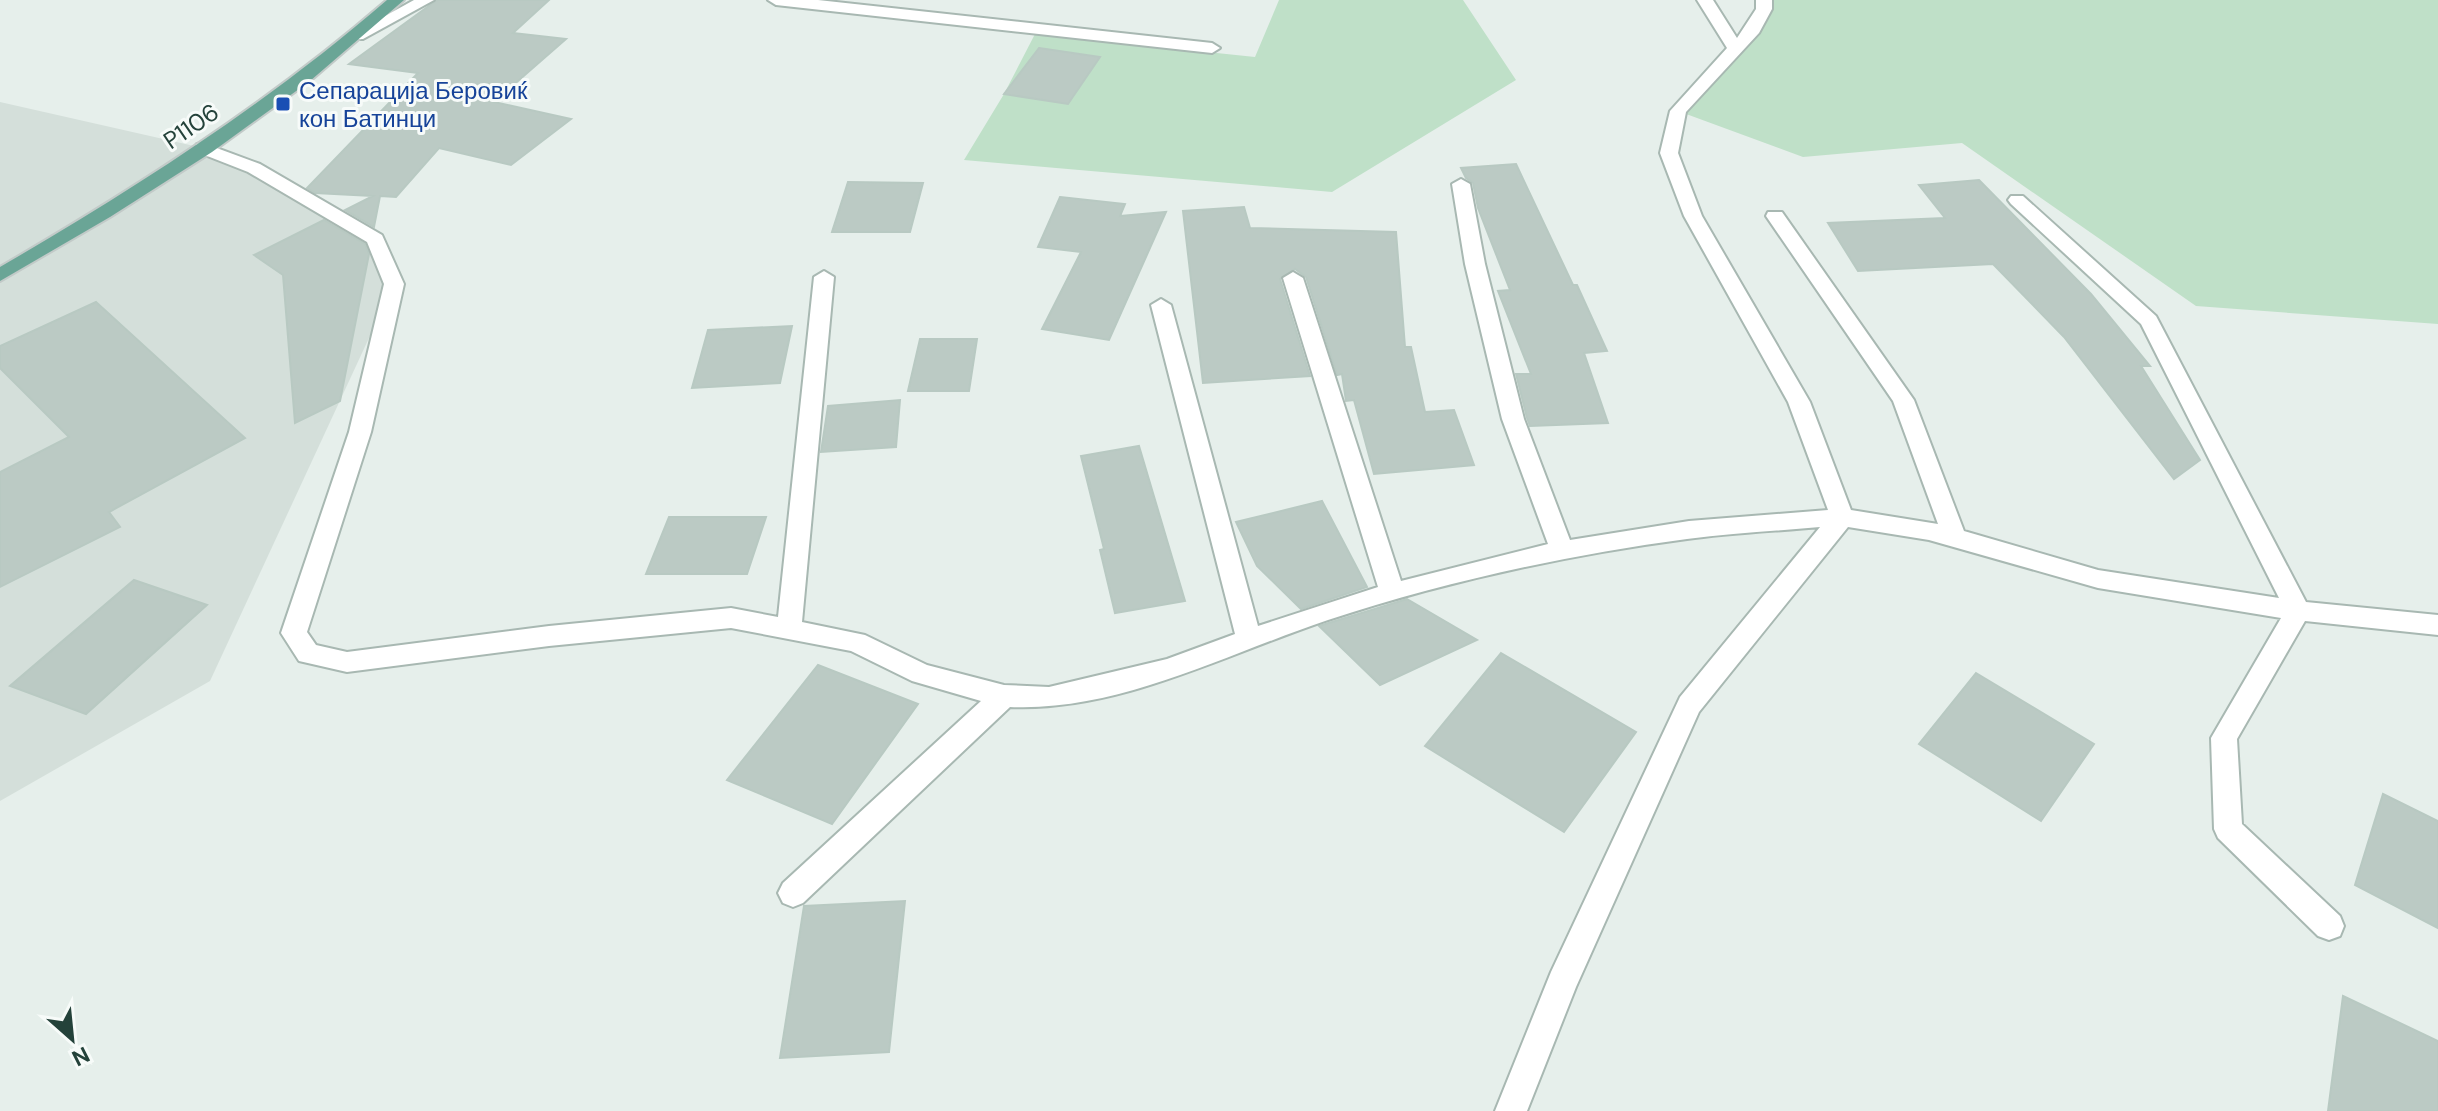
<svg xmlns="http://www.w3.org/2000/svg" width="2438" height="1111" font-family="'DM Sans',sans-serif">
<rect width="100%" height="100%" fill="#e6efeb"/>
<path fill="#d4dfda" d="M0,102L203,148L375,239L394,284L210,681L0,801Z"/>
<g fill="#bfe0c8">
<path d="M1279,0H1463L1516,80L1332,192L964,160L1004,94L1035,34L1255,57Z"/>
<path d="M1763,0H2438V324L2196,306L1962,143L1803,157L1678,111L1736,50Z"/>
</g>
<g fill="#bbcac4" stroke="#b8c9c2" stroke-width="2">
<path d="M437,0H549L513,33L566,39L494,102L571,119L511,165L439,148L396,197L380,196L374,227L345,210L373,196L315,193L307,188L418,73L349,64Z"/>
<path d="M1039,48L1100,57L1068,104L1004,94Z"/>
<path d="M1516,164L1573,285H1577L1607,351L1584,353L1608,423L1530,426L1527,418L1516,374H1531L1498,291L1510,290L1478,208L1473,183L1466,178L1461,168Z"/>
<path d="M1979,180L2091,294L2150,366H2141L2200,460L2174,479L2064,337L1993,264L1858,271L1828,223L1945,218L1919,185Z"/>
<path d="M848,182L923,183L910,232H832Z"/>
<path d="M1060,197L1125,204L1120,216L1166,212L1109,340L1042,329L1081,252L1038,247Z"/>
<path d="M1244,207L1250,228L1396,232L1405,347H1411L1425,412L1454,410L1474,465L1374,474L1354,400L1346,401L1342,374L1337,375L1306,277L1295,269L1280,279L1310,376L1203,383L1183,211Z"/>
<path d="M324,220L365,244L369,254L340,401L295,423L283,275L254,255Z"/>
<path d="M96,302L245,438L109,512L120,527L0,587V472L69,437L0,368V346Z"/>
<path d="M792,326L780,383L692,388L708,330Z"/>
<path d="M920,339H977L969,391H908Z"/>
<path d="M900,400L896,447L821,452L828,406Z"/>
<path d="M1139,446L1185,601L1115,613L1100,550L1104,549L1081,456Z"/>
<path d="M1322,501L1367,587L1301,609L1257,566L1236,522Z"/>
<path d="M669,517H766L747,574H646Z"/>
<path d="M134,580L207,605L86,714L10,686Z"/>
<path d="M1407,599L1477,640L1380,685L1319,626Z"/>
<path d="M1501,653L1636,732L1564,832L1425,746Z"/>
<path d="M818,665L918,704L832,824L727,780Z"/>
<path d="M1976,673L2094,744L2041,821L1919,744Z"/>
<path d="M2383,794L2438,821V928L2355,885Z"/>
<path d="M905,901L889,1052L780,1058L804,906Z"/>
<path d="M2343,996L2438,1041V1111H2328Z"/>
</g>
<g fill="none" stroke-linecap="round" stroke-linejoin="round">
<defs>
<g id="minor">
<path d="M414,0H434L363,39H351L349,36Z"/>
<path d="M768,0H818L1212,43L1220,48L1212,53L776,5Z"/>
<path d="M1697,0H1713L1737,38L1756,9V0H1772V9L1759,33L1686,112L1678,153L1702,216L1810,402L1851,510L1938,524L1893,401L1766,216L1768,212H1782L1914,400L1964,531L2098,570L2279,598L2141,324L2011,204L2008,200L2011,196H2023L2156,316L2306,602L2438,615V635L2305,621L2237,739L2242,824L2340,916L2344,926L2340,936L2329,940L2318,936L2218,838L2214,829L2211,738L2281,618L2098,588L1929,540L1848,527L1699,712L1576,987L1527,1111H1495L1551,972L1680,697L1820,527C1776,531 1731,533 1687,539C1566,555 1444,582 1328,620C1226,654 1119,712 1010,707L803,903L793,907L783,903L778,893L783,883L981,701L912,681L851,651L731,628L549,646L347,672L299,661L281,633L349,432L384,284L367,242L248,172L197,152L194,148L197,144L203,143L260,164L382,235L404,284L371,432L307,632L316,645L347,652L549,626L731,608L778,617L814,277L824,271L834,277L802,622L865,635L927,665L1004,685L1049,687L1167,659L1235,634L1151,305L1161,299L1171,305L1258,626L1378,587L1283,278L1293,272L1303,278L1401,581L1548,544L1502,419L1465,264L1452,184L1461,179L1470,184L1485,264L1524,419L1570,540L1689,521L1828,510L1788,402L1684,216L1660,153L1670,111L1727,48Z"/>
</g>
<path id="major" d="M387,0H404L310,81L212,152L110,217L0,281V267C136,188 268,103 387,0Z"/>
</defs>
<use href="#minor" stroke="#a8b8b2" stroke-width="4"/>
<use href="#major" stroke="#c2cac8" stroke-width="4"/>
<use href="#minor" fill="#fff" fill-rule="evenodd"/>
<use href="#major" fill="#6aa596" fill-rule="evenodd"/>
</g>
<rect fill="#1a4fb4" stroke="#f7fbf9" stroke-width="3" x="275" y="96" width="16" height="16" rx="4"/>
<g text-anchor="middle" dominant-baseline="central" stroke-width="6" stroke-linejoin="round" paint-order="stroke">
<g font-size="24" fill="#164399" stroke="#f7fbf9" text-anchor="start">
<text x="299" y="90">Сепарација Беровиќ<tspan x="299" dy="28">кон Батинци</tspan></text>
</g>
<g font-size="24" fill="#24423a" stroke="#f7fbf9">
<text transform="translate(191 126) rotate(-34)">P1106</text>
</g>
</g>
<g transform="translate(72 1039) rotate(153)" stroke="#f7fbf9" stroke-width="6" paint-order="stroke">
<path d="M0-6L14 30L0 20L-14 30Z" fill="#24423a"/>
<text y="-12" font-size="22" font-weight="bold" text-anchor="middle" fill="#24423a">N</text>
</g>
</svg>
